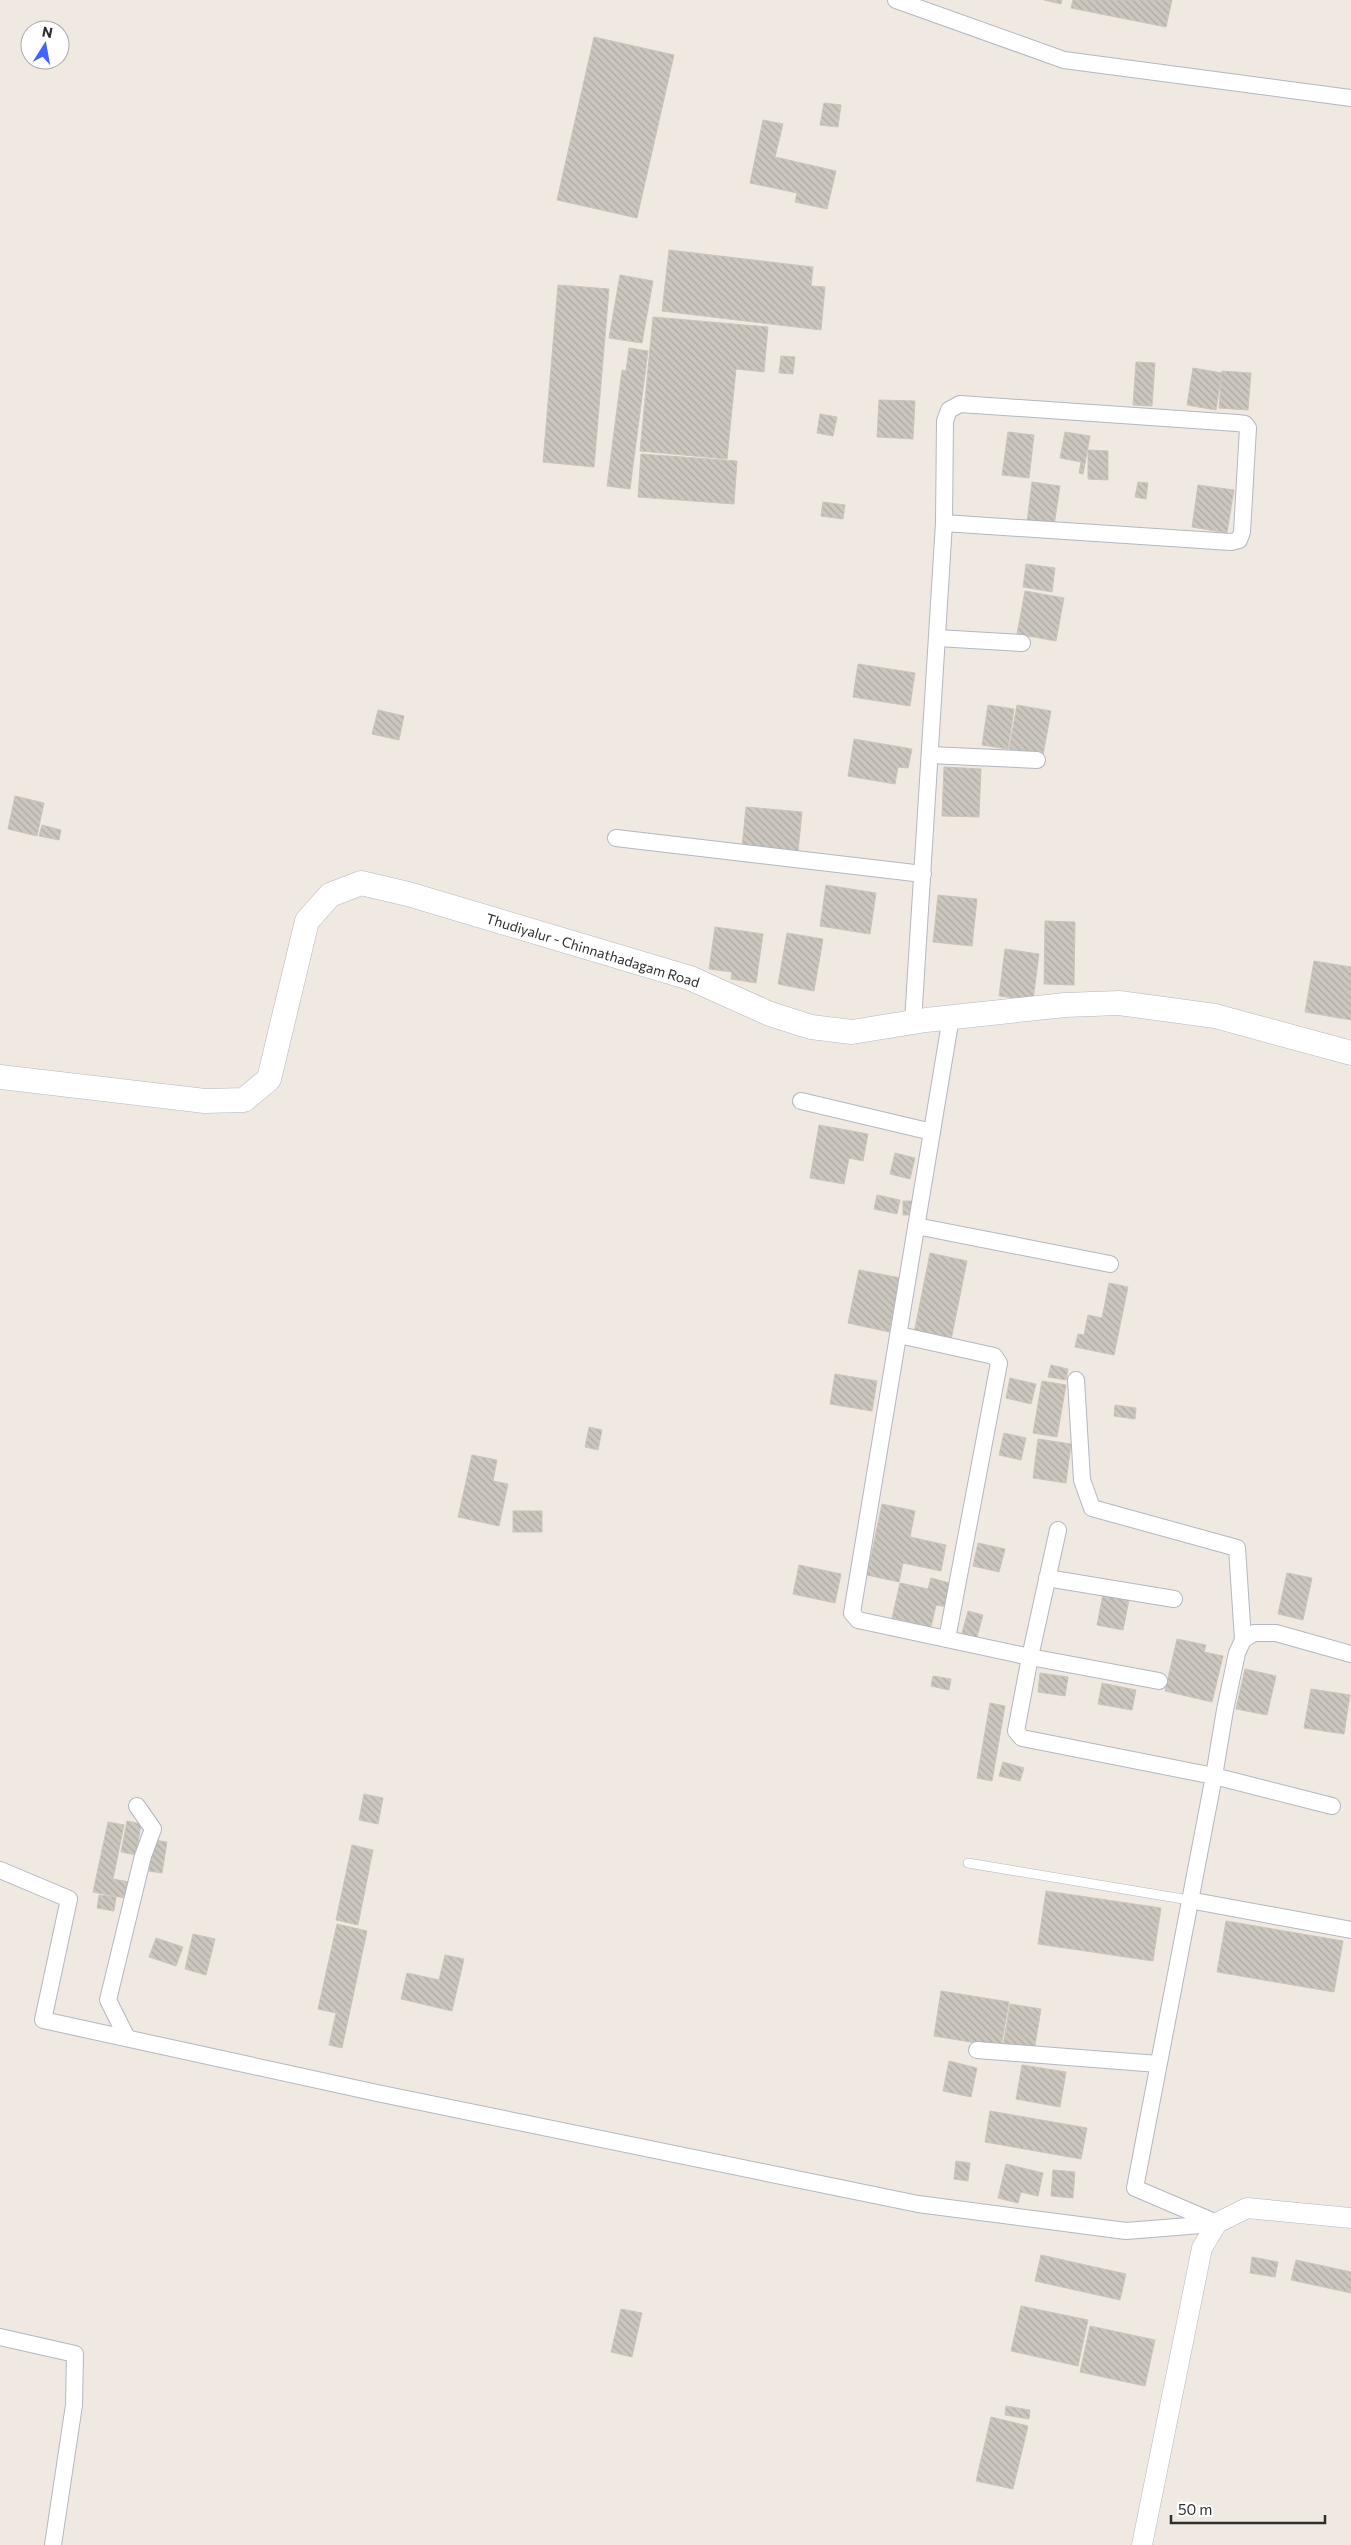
<svg xmlns="http://www.w3.org/2000/svg" width="1351" height="2545" font-family="Commissioner,sans-serif">
<defs>
<pattern id="building-back-hatch" width="6" height="6" patternUnits="userSpaceOnUse" patternTransform="scale(1.25)"><rect width="6" height="6" fill="#cbc7bf"/><path d="M-1 5l2 2M0 0l6 6M5-1l2 2" fill="none" stroke="#afaba4"/></pattern>
</defs>
<rect width="100%" height="100%" fill="#efe9e1"/>
<g fill="url(#building-back-hatch)" stroke="#cbc5ba">
<path d="M1044,0H1062L1061,4Z"/>
<path d="M1073,0H1172L1166,27L1071,8Z"/>
<path d="M594,37L674,55L637,218L557,200Z"/>
<path d="M824,103L841,105L838,127L820,125Z"/>
<path d="M763,120L783,124L775,157L836,171L827,209L795,202L797,193L750,183Z"/>
<path d="M669,250L813,267L811,286L825,287L821,330L662,311Z"/>
<path d="M620,275L653,281L642,343L609,338Z"/>
<path d="M558,285L609,289L594,467L543,462Z"/>
<path d="M653,317L768,327L764,372L736,369L727,459L640,451Z"/>
<path d="M629,348L648,351L630,489L607,486L622,370L626,371Z"/>
<path d="M781,356L795,357L793,374L779,373Z"/>
<path d="M1136,362L1155,363L1152,406L1133,405Z"/>
<path d="M1193,368L1222,373L1216,410L1187,405Z"/>
<path d="M1222,371L1251,373L1248,410L1219,408Z"/>
<path d="M879,400L915,401L913,439L877,437Z"/>
<path d="M820,414L837,417L833,436L817,433Z"/>
<path d="M1008,432L1034,435L1029,478L1002,475Z"/>
<path d="M1065,432L1090,436L1083,474L1079,473L1081,462L1060,458Z"/>
<path d="M1088,450L1108,451V480L1088,479Z"/>
<path d="M641,454L737,461L734,504L638,497Z"/>
<path d="M1032,482L1060,486L1054,526L1027,522Z"/>
<path d="M1138,482L1148,483L1146,499L1135,497Z"/>
<path d="M1198,485L1234,490L1227,533L1192,527Z"/>
<path d="M823,502L845,505L843,519L821,516Z"/>
<path d="M1026,564L1055,568L1052,592L1023,587Z"/>
<path d="M1025,591L1064,598L1056,641L1017,634Z"/>
<path d="M858,664L915,673L910,706L853,697Z"/>
<path d="M988,705L1014,709L1008,749L982,745Z"/>
<path d="M1017,705L1051,711L1043,755L1009,749Z"/>
<path d="M378,710L404,716L399,740L372,734Z"/>
<path d="M854,739L912,749L908,768L898,767L895,784L848,776Z"/>
<path d="M944,767L981,769L979,817L942,816Z"/>
<path d="M15,796L44,803L37,836L8,829Z"/>
<path d="M746,807L802,812L798,852L742,847Z"/>
<path d="M42,825L61,830L59,840L39,836Z"/>
<path d="M826,885L876,893L870,934L820,926Z"/>
<path d="M938,895L977,899L972,946L933,942Z"/>
<path d="M1045,921L1075,922L1074,985L1044,984Z"/>
<path d="M715,927L763,934L756,983L731,979L732,972L709,969Z"/>
<path d="M787,933L823,939L814,991L778,984Z"/>
<path d="M1005,949L1039,954L1033,1000L999,996Z"/>
<path d="M1314,961L1351,967V1020L1305,1012Z"/>
<path d="M819,1125L868,1134L863,1161L849,1158L844,1184L810,1178Z"/>
<path d="M895,1153L915,1158L910,1179L890,1174Z"/>
<path d="M877,1195L900,1200L897,1214L874,1209Z"/>
<rect x="903" y="1201" width="14" height="14"/>
<path d="M930,1253L967,1261L950,1345L913,1338Z"/>
<path d="M859,1270L901,1278L889,1332L848,1323Z"/>
<path d="M1109,1283L1128,1287L1114,1355L1075,1347L1078,1334L1084,1335L1088,1315L1102,1318Z"/>
<path d="M1051,1365L1068,1369L1066,1380L1048,1377Z"/>
<path d="M835,1374L877,1381L872,1411L830,1404Z"/>
<path d="M1010,1378L1036,1384L1031,1404L1006,1398Z"/>
<path d="M1042,1381L1066,1385L1057,1437L1033,1433Z"/>
<path d="M1115,1405L1136,1408L1135,1419L1114,1416Z"/>
<path d="M589,1427L602,1430L598,1450L585,1447Z"/>
<path d="M1004,1433L1026,1438L1021,1460L999,1455Z"/>
<path d="M1038,1439L1071,1444L1066,1483L1033,1478Z"/>
<path d="M472,1455L497,1460L493,1481L508,1484L499,1526L458,1517Z"/>
<path d="M882,1504L915,1511L910,1537L946,1545L941,1571L903,1563L899,1582L867,1575Z"/>
<rect x="513" y="1511" width="29" height="21"/>
<path d="M978,1543L1005,1549L999,1572L973,1566Z"/>
<path d="M799,1565L841,1574L835,1603L793,1594Z"/>
<path d="M1287,1573L1312,1578L1303,1620L1278,1614Z"/>
<path d="M931,1578L953,1584L948,1607L936,1605L931,1627L892,1618L900,1583L928,1589Z"/>
<path d="M1103,1594L1129,1600L1123,1630L1097,1625Z"/>
<path d="M968,1611L983,1615L977,1637L962,1633Z"/>
<path d="M1177,1639L1206,1645L1204,1652L1223,1656L1212,1702L1165,1691Z"/>
<path d="M1245,1669L1276,1676L1267,1715L1236,1709Z"/>
<path d="M1040,1673L1068,1677L1065,1696L1038,1692Z"/>
<path d="M933,1676L951,1679L949,1690L931,1686Z"/>
<path d="M1102,1683L1136,1690L1132,1710L1098,1704Z"/>
<path d="M1311,1689L1350,1695L1344,1734L1304,1728Z"/>
<path d="M990,1703L1005,1706L992,1781L977,1778Z"/>
<path d="M1003,1762L1024,1768L1020,1781L999,1776Z"/>
<path d="M364,1794L383,1798L378,1824L359,1820Z"/>
<path d="M127,1821L141,1824L136,1855L121,1852Z"/>
<path d="M108,1822L124,1825L113,1879L129,1882L125,1898L93,1892Z"/>
<path d="M154,1840L167,1842L162,1873L149,1871Z"/>
<path d="M352,1845L373,1850L358,1925L336,1920Z"/>
<path d="M1046,1891L1161,1908L1153,1961L1038,1944Z"/>
<path d="M99,1895L116,1897L114,1911L97,1908Z"/>
<path d="M1226,1921L1343,1941L1334,1992L1217,1972Z"/>
<path d="M337,1924L367,1931L342,2048L329,2045L336,2013L318,2009Z"/>
<path d="M193,1934L215,1939L206,1975L185,1969Z"/>
<path d="M156,1938L183,1947L176,1966L149,1957Z"/>
<path d="M445,1955L464,1959L452,2011L401,1999L407,1973L439,1980Z"/>
<path d="M941,1991L1009,2002L1001,2047L934,2036Z"/>
<path d="M1010,2004L1041,2009L1034,2051L1003,2046Z"/>
<path d="M949,2061L977,2068L971,2097L943,2091Z"/>
<path d="M1022,2065L1066,2072L1060,2107L1016,2099Z"/>
<path d="M990,2111L1087,2128L1081,2159L985,2142Z"/>
<path d="M956,2161L970,2163L968,2181L954,2179Z"/>
<path d="M1006,2164L1043,2173L1038,2196L1021,2192L1018,2203L998,2198Z"/>
<path d="M1053,2170L1075,2172L1073,2198L1051,2196Z"/>
<path d="M1041,2255L1126,2274L1120,2300L1035,2281Z"/>
<path d="M1252,2257L1278,2262L1275,2277L1250,2273Z"/>
<path d="M1296,2260L1351,2272V2293L1291,2280Z"/>
<path d="M1021,2306L1088,2320L1078,2366L1011,2351Z"/>
<path d="M621,2309L642,2313L632,2357L611,2352Z"/>
<path d="M1090,2326L1155,2340L1145,2386L1080,2372Z"/>
<path d="M1006,2406L1030,2410L1029,2419L1005,2415Z"/>
<path d="M991,2417L1028,2426L1013,2489L976,2481Z"/>
</g>
<g fill="none" stroke-linecap="round" stroke-linejoin="round">
<defs>
<path id="service" d="M968,1863L1189,1900"/>
<g id="minor">
<path d="M896,0L1064,60L1351,98"/>
<path d="M937,638L1022,643"/>
<path d="M930,755L1037,760"/>
<path d="M616,838L923,874"/>
<path d="M951,1017L852,1613L858,1620L1030,1657L1016,1731L1022,1738L1214,1776L1135,2188L1217,2223"/>
<path d="M913,1022L944,523L945,421L949,410L960,404L1237,423L1245,424L1248,428L1242,532L1239,540L1231,542L944,523"/>
<path d="M801,1101L932,1132"/>
<path d="M916,1226L1110,1264"/>
<path d="M899,1335L994,1356L999,1363L947,1639"/>
<path d="M1076,1380L1082,1480L1092,1508L1237,1548L1243,1640"/>
<path d="M1058,1530L1030,1657L1159,1681"/>
<path d="M1047,1578L1174,1599"/>
<path d="M1332,1806L1214,1776L1225,1710L1237,1653L1243,1640L1254,1633H1276L1351,1654"/>
<path d="M0,1870L69,1899L43,2020L377,2093L918,2204L1126,2231L1214,2224"/>
<path d="M1189,1900L1351,1930"/>
<path d="M127,2038L108,2000L143,1856L153,1829L137,1806"/>
<path d="M977,2050L1158,2064"/>
<path d="M0,2337L75,2354L74,2405L53,2545"/>
</g>
<path id="tertiary" d="M1142,2545L1202,2248L1217,2223L1247,2208L1351,2218"/>
<path id="secondary" d="M0,1077L205,1101L244,1100L269,1079L307,921L330,895L361,883L408,894L690,978L770,1014L811,1027L852,1032L926,1020L1065,1005L1119,1003L1215,1016L1351,1053"/>
</defs>
<use href="#service" stroke="#b4b7c1" stroke-width="10"/>
<use href="#minor" stroke="#b4b7c1" stroke-width="18"/>
<use href="#tertiary" stroke="#b4b7c1" stroke-width="21"/>
<use href="#secondary" stroke="#b4b7c1" stroke-width="25"/>
<use href="#service" stroke="#fff" stroke-width="9"/>
<use href="#minor" stroke="#fff" stroke-width="16"/>
<use href="#tertiary" stroke="#fff" stroke-width="20"/>
<use href="#secondary" stroke="#fff" stroke-width="24"/>
</g>
<g text-anchor="middle" dominant-baseline="central" stroke-width="4" stroke-linejoin="round" paint-order="stroke">
<g font-size="14" fill="#2e2e2e" stroke="#fff">
<text transform="translate(593 950) rotate(17)">Thudiyalur - Chinnathadagam Road</text>
</g>
</g>
<g transform="translate(45 45) rotate(11)"><circle r="24" fill="#ffffff" stroke="#ababab"/>
<path d="M0-4L9 19L0 12L-9 19Z" fill="#4264fb"/>
<text y="-8" font-size="14" font-weight="bold" text-anchor="middle" fill="#2e2e2e">N</text>
</g>
<path d="M1171 2515v8h154v-8" fill="none" stroke="#2e2e2e" stroke-width="2.5"/>
<text x="1178" y="2515" font-size="15" fill="#2e2e2e" stroke="#ffffff" stroke-width="4" paint-order="stroke">50 m</text>
</svg>
